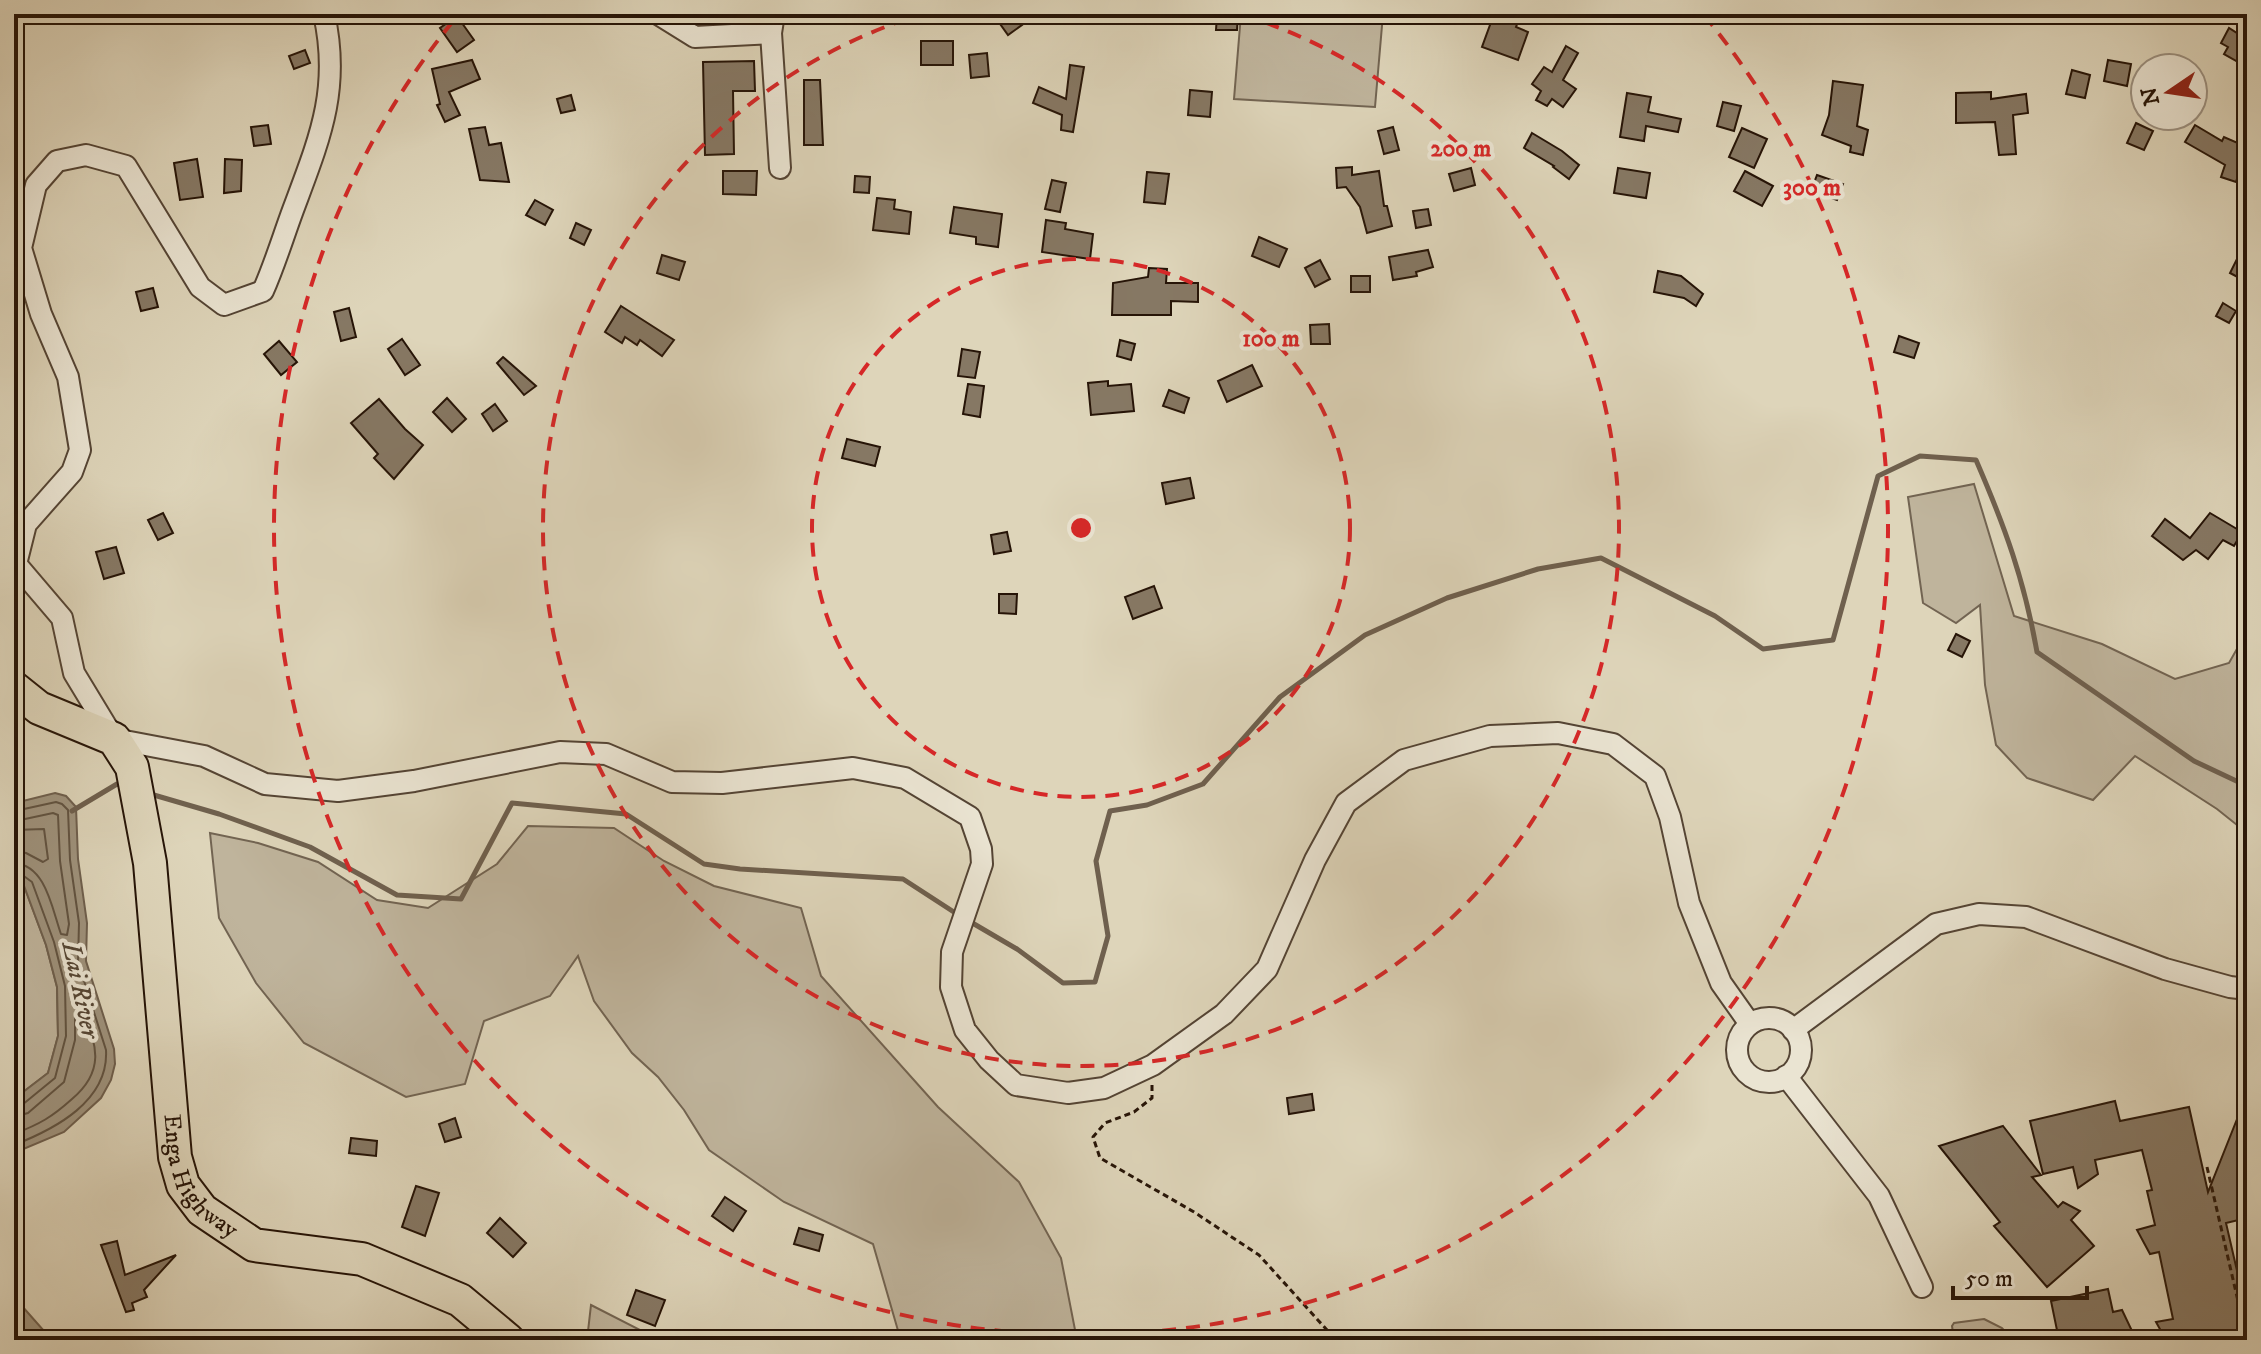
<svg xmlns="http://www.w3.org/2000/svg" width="2261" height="1354" font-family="'IM FELL DW Pica',serif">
<rect width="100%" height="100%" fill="#ded5ba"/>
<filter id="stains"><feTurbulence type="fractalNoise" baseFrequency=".0025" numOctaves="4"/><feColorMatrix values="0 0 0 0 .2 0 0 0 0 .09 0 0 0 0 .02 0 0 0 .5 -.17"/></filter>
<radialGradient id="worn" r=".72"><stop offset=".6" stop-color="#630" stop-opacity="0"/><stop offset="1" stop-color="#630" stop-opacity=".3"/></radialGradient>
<g fill="#bfb49c" stroke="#726452" stroke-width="2">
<path d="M1241,14H1383L1375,107L1234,99Z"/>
<path d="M1974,484L2014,616L2102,644L2175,679L2229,663L2238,647L2247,655V833L2217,809L2135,756L2093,800L2027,778L1996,745L1985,685L1980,605L1956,623L1923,603L1908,497Z"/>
<path d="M528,826L614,828L664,861L714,886L801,908L821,976L938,1107L1019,1182L1061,1258L1077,1340H898L899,1334L873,1244L784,1202L709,1150L684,1110L658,1077L632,1053L594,1001L578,956L550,996L484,1021L465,1084L406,1097L304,1043L256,983L219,918L210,833L258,843L318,862L377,900L428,908L497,864Z"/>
<path d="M14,879L24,886L46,945L57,987L58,1036L48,1073L14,1099Z"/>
<path d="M591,1305L648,1334L656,1340H587Z"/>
<path d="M1984,1319L2002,1328L2013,1340H1954L1952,1326L1954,1323Z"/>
</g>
<g fill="#9f937d" stroke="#6f604e" stroke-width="2">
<path d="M55,793L66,796L76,807L78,859L87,923L86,961L114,1049L115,1064L111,1080L101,1098L64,1132L14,1153V1099L48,1073L58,1036L57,987L46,945L24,886L14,879V798L23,801Z"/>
<path d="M14,1297L52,1340H14Z"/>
</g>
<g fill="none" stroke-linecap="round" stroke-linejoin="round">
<g stroke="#625442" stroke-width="2">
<path d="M14,807L24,809L56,802L62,804L68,810L70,860L79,923L78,962L106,1050C109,1101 55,1129 14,1145"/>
<path d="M14,817L25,819L53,813L58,815L60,861L69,924L67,935L61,934C52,909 46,865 14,863"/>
<path d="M14,830L44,829L48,859L43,862L26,853L14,851"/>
<path d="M14,873L21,874L32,882L54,942L65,986L66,1036L55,1078L22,1105L14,1107"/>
<path d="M14,1117L28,1113L64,1082L75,1040V1012L81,1010C99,1045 104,1072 72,1099C52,1117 40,1124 14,1134"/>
</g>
<g stroke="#6f604e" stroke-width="5">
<path d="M147,793L219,814L310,847L397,895L461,899L512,803L626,814L704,864L740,869L903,879L960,916"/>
<path d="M72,811L117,784L122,786"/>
<path d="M969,921L1017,949L1063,983L1095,982L1108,936L1096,861L1110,811L1147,805L1203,784L1280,697L1365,635L1447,598L1538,569L1601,558L1715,616L1763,649L1833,640L1878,476L1920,456L1976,460C2005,527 2024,579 2037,652L2194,761L2247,786"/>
</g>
</g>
<g fill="#867864" stroke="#261407" stroke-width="2">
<path d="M993,14H1013L1022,25L1008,35Z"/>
<path d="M1238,14L1237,30H1216L1217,15Z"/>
<path d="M1494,14H1505L1519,19L1516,27L1528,32L1518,60L1482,47Z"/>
<path d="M2247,14V67L2224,54L2228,47L2221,43L2229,28L2237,33Z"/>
<path d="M457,16L474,40L457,52L440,28Z"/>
<rect x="921" y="41" width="32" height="24"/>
<path d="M1566,46L1578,53L1563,80L1576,89L1563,107L1552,99L1547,106L1536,100L1541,91L1532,84L1544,67L1552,72Z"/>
<path d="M305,50L310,63L294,69L289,56Z"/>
<path d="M987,53L989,76L971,78L969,55Z"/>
<path d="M472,60L480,79L449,92L460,115L445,122L437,105L440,104L432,69Z"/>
<path d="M2108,60L2131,64L2127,86L2104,81Z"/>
<path d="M754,61L755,91H733L734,154L705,155L703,62Z"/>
<path d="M1070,65L1084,67L1073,132L1061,130L1062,115L1033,103L1039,87L1066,99Z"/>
<path d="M2072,70L2090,75L2085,98L2066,94Z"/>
<path d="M804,80H820L823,145H804Z"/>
<path d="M1833,81L1863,85L1857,126L1868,130L1863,155L1850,152L1851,146L1822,135L1829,115Z"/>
<path d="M1190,90L1212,92L1210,117L1188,115Z"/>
<path d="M1991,92V99L2026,94L2028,113L2013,115L2016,154L1999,155L1995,122L1956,123V93Z"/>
<path d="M1627,93L1651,97L1648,112L1681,119L1678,132L1646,126L1644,141L1620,137Z"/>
<path d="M571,95L575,110L561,113L557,99Z"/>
<path d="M1723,102L1741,106L1734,131L1717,126Z"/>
<path d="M2136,123L2153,131L2144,150L2127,143Z"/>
<path d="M268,125L271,144L254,146L251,127Z"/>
<path d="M2195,125L2222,141L2224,137L2247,147L2236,182L2221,177L2225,165L2185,142Z"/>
<path d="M485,127L489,145L501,143L509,182L480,180L469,129Z"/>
<path d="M1393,127L1399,150L1384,154L1378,131Z"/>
<path d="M1742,128L1767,139L1754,168L1729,157Z"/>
<path d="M1532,133L1562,151L1579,165L1569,179L1553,167L1554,166L1524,148Z"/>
<path d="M197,159L203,197L180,200L174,163Z"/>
<path d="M225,159L242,160L241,191L224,193Z"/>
<path d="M1352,167V175L1379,171L1384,206H1387L1392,226L1367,233L1360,207L1346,187L1337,188L1336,168Z"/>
<path d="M1471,168L1475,185L1454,191L1449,174Z"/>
<path d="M1618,168L1650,173L1646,198L1614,193Z"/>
<path d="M723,171H757L756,195L723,194Z"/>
<path d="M1745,171L1773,186L1762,206L1734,191Z"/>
<path d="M1147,172L1169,174L1165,204L1144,202Z"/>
<path d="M1817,175L1843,184L1837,200L1811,191Z"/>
<path d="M855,176L870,177L869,193L854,192Z"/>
<path d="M1052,180L1066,183L1060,212L1045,209Z"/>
<path d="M877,198L895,200L894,209L911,212L909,234L873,230Z"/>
<path d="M535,200L553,210L545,225L526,215Z"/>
<path d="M954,207L1002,214L998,247L976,244V237L950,233Z"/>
<path d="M1428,209L1431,225L1416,228L1413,211Z"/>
<path d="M1046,220L1066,223L1065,229L1093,234L1090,259L1042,252Z"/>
<path d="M576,223L591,230L584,245L570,238Z"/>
<path d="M1259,237L1287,249L1279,267L1252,256Z"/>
<path d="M2247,239V282L2230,273Z"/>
<path d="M1428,250L1433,267L1416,272L1417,276L1393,280L1389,257Z"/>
<path d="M662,255L685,262L679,280L657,273Z"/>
<path d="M1320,260L1330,279L1315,287L1305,268Z"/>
<path d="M1149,268L1167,269L1166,283H1198V302L1171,301V315H1112L1113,283L1148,277Z"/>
<path d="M1658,271L1681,276L1703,294L1696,306L1684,298L1654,292Z"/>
<rect x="1351" y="276" width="19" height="16"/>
<path d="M153,288L158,307L141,311L136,292Z"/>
<path d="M2223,303L2236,311L2229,323L2216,316Z"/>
<path d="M621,306L674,340L662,356L640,340L637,345L625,337L622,343L605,332Z"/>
<path d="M349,308L356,337L341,341L334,312Z"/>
<path d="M1329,324L1330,344H1311L1310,325Z"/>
<path d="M1899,336L1919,343L1914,358L1894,352Z"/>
<path d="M402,339L420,365L405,375L388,349Z"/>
<path d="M1120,340L1135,344L1131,360L1117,356Z"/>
<path d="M279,341L297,362L281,375L264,354Z"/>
<path d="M962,349L980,352L975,378L958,376Z"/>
<path d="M503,357L536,386L524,395L497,363Z"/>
<path d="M1252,365L1262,386L1227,402L1218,381Z"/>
<path d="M1108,381V386L1131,384L1134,411L1091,415L1088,383Z"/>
<path d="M968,384L984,386L980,417L963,414Z"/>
<path d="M1169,390L1189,398L1184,413L1163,406Z"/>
<path d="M447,398L466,419L452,432L433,412Z"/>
<path d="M379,399L405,429L423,445L394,479L374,458L378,454L351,423Z"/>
<path d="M495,404L507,421L493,431L482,414Z"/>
<path d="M847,439L880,447L875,466L842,458Z"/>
<path d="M1190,478L1194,498L1166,504L1162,483Z"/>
<path d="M163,513L173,533L158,540L148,520Z"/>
<path d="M2210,513L2242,532L2234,546L2223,540L2208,559L2196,550L2183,560L2152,536L2165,519L2190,538Z"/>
<path d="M1007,532L1011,551L994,554L991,535Z"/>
<path d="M116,547L124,573L104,579L96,552Z"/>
<path d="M1154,586L1162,608L1133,619L1125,597Z"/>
<path d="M999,594H1017L1016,614L999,613Z"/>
<path d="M1956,634L1970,641L1962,657L1948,650Z"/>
<path d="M1312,1094L1314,1110L1289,1114L1287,1098Z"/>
<path d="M2247,1094V1218L2226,1223L2247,1314V1340H2166L2156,1322L2173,1319L2159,1252L2150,1254L2137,1230L2155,1225L2147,1191L2152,1190L2142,1150L2095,1160L2098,1174L2078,1188L2073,1167L2043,1174L2030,1121L2115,1101L2120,1121L2189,1107L2208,1192Z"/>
<path d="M455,1118L461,1137L445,1142L439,1124Z"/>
<path d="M2003,1126L2041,1175L2032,1177L2058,1207L2063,1202L2080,1211L2071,1220L2094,1246L2047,1287L1994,1226L2000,1222L1939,1146Z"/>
<path d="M351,1138L377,1141L376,1156L349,1153Z"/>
<path d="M416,1186L439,1193L425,1236L402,1227Z"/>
<path d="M725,1197L746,1211L733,1231L712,1216Z"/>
<path d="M500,1218L526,1243L513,1257L487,1233Z"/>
<path d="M799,1228L823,1235L819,1251L794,1244Z"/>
<path d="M117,1241L125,1275L176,1255L144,1290L147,1297L132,1303L134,1310L126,1312L101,1245Z"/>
<path d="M2108,1289L2113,1312L2122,1310L2133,1333L2119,1336L2120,1340H2059L2051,1301Z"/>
<path d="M636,1290L665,1300L655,1326L627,1315Z"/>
</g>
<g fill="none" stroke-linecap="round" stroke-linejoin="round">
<defs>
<g id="minor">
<path d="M324,14C341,90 319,140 293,210C283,237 275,264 263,291L224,305L200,287L126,166L86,155L57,161L36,185L21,248L41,314L68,377L80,450L72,472L26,524L16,564L62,618L74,673L114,739L204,756L265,784L338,791L414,781L560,752L606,754L672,782L722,783L853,768L905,778L970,817L981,849L982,864L952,952L951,987L965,1030L989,1060L1016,1085L1068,1093L1104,1088L1153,1065L1224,1014L1267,969L1315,860L1346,803L1404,760L1490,736L1558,733L1613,744L1655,776L1670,817L1689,903L1721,983L1750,1024"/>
<path d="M658,14L695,37L771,33"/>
<path d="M774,14L771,33L780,168"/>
<circle cx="1769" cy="1050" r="32"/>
<path d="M1793,1030L1936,924L1979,914L2026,917L2165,969L2230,987L2247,989"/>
<path d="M1786,1076L1879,1196L1922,1287"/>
</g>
<g id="primary">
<path id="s1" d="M14,688L39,708L114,739L132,767L150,863L175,1157L183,1185L202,1210L254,1245L362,1259L460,1300L508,1340"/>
</g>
</defs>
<use href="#minor" stroke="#544434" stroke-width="24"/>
<use href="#primary" stroke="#261407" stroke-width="36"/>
<g stroke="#261407" stroke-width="3" stroke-dasharray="6 4" stroke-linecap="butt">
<path d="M1152,1085V1098L1134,1112L1105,1123L1093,1137L1100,1158L1194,1212L1259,1255L1336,1340"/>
<path d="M2207,1167L2247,1340"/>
</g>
<use href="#minor" stroke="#eae4d2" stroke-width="20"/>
<use href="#primary" stroke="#ded5ba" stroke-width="32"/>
</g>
<g fill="none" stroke="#d62828" stroke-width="4" stroke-dasharray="14 10">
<circle cx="1081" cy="528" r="269"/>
<path d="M1243 15A538 538 0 1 1 919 15"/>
<path d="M1704 15A807 807 0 1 1 458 15"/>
</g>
<g text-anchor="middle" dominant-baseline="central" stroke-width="8" stroke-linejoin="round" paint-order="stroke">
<g font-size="24" fill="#261407" stroke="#eae4d2">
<text stroke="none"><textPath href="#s1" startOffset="568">Enga Highway</textPath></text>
</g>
<g font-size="26" font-style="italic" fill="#564736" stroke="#eae4d2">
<text transform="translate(80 990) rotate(78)">Lai River</text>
</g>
</g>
<circle cx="1081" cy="528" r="12" fill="#d62828" stroke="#eae4d2" stroke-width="4"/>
<g font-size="24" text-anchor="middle" font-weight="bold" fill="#d62828" stroke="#eae4d2" stroke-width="8" stroke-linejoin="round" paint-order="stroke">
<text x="1461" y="156">200 m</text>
<text x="1812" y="195">300 m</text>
<text x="1271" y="346">100 m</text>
</g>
<rect width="2261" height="1354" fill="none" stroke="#ded5ba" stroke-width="48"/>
<rect x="16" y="16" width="2229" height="1322" fill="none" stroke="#261407" stroke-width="4"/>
<rect x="24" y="24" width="2213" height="1306" fill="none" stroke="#261407" stroke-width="2"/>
<g transform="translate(2169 92) rotate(257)"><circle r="38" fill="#eae4d2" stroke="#9c9181" stroke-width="2"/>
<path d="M0-6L14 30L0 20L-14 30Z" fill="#8f2418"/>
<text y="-12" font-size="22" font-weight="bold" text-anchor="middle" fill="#261407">N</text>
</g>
<path d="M1953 1286v12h134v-12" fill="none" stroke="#261407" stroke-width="4"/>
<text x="1965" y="1286" font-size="24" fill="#261407" stroke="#eae4d2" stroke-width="6" paint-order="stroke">50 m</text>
<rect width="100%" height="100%" filter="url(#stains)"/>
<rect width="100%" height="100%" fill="url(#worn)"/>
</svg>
